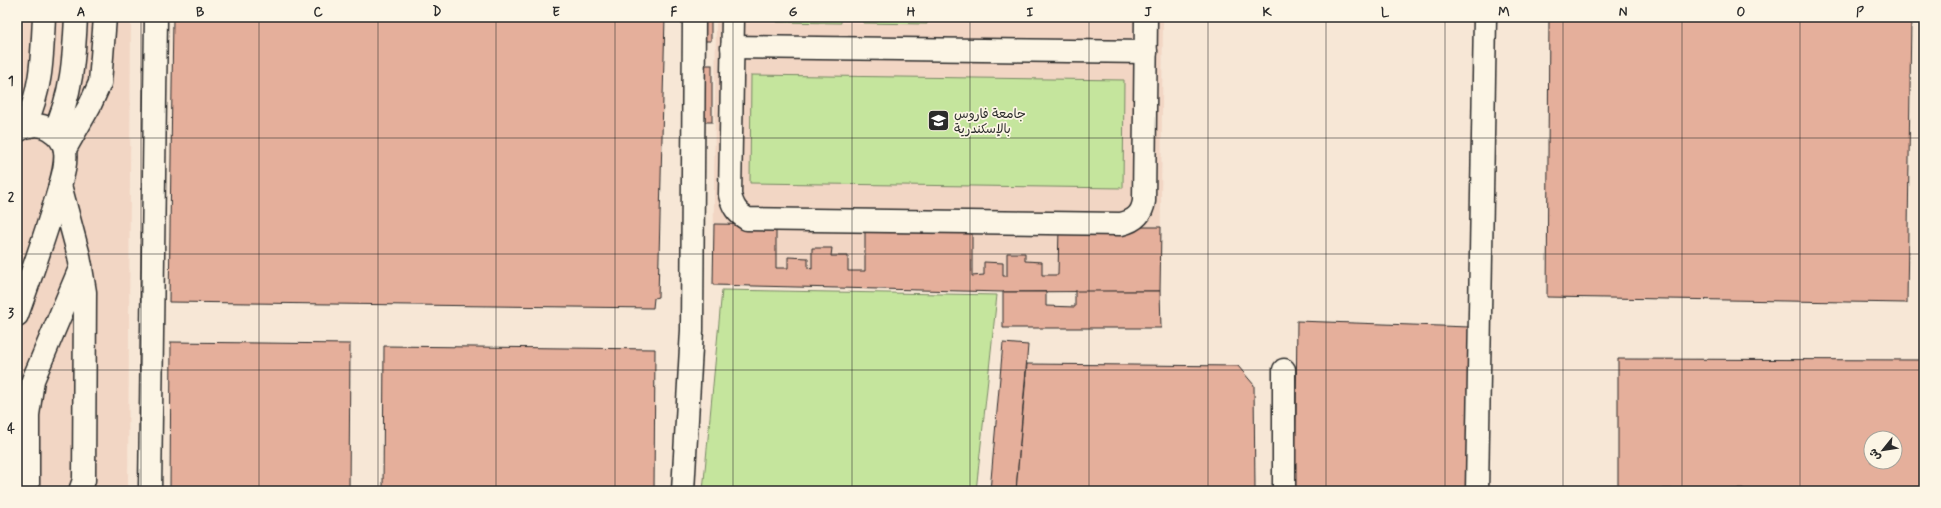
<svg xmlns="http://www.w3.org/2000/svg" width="1941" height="508" font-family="Mynerve,'Playpen Sans Arabic',sans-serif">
<rect width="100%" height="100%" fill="#f7e7d6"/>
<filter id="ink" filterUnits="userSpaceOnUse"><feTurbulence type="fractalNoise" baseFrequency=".025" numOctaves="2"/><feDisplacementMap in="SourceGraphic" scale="8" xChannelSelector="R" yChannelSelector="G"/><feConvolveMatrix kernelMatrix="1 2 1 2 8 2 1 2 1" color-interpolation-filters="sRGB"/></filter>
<g filter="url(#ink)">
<g fill="#f2d6c4">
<path d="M17,17H131L128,491H17Z"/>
<path d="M716,17H1163L1160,291L1003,292L713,285Z"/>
</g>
<g fill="#c5e59d" stroke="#788864">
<path d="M777,17H841V23L777,22Z"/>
<path d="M863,17H927V24L863,23Z"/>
<path d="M751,75L1124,80L1123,188L750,183Z"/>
<path d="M722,290L997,295L976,491H703Z"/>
</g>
<g fill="#e5af9b" stroke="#2b2b2b" fill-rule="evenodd">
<path d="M173,17H665L658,297L654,298L653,308L169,302Z"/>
<path d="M700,17H711V41H701Z"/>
<path d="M1549,17H1911L1907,303L1547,297Z"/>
<rect x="700" y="65" width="12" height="57"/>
<path d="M714,224L776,225V268H788V257L808,258V268L812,269V248H832L831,256H848V271H865V225L972,226V276L984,275V262L1003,263V276H1007V253H1025V261L1042,262V275H1058L1059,227H1161L1160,291L1003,292L713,285Z"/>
<path d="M1075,291H1160L1161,328H1003V292H1046V306L1075,307Z"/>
<path d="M1297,321L1469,327L1466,491H1295Z"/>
<path d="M171,342L350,344L349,491H170Z"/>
<path d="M1003,343L1028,345L1016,491H990Z"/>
<path d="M384,346L655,349L654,491H383Z"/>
<path d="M1618,359L1924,360V490L1618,489ZM1871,438H1895V462H1871Z"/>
<path d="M1027,364L1238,366L1254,385L1255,491H1016Z"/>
<path d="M1618,489L1924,490V491H1618Z"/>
</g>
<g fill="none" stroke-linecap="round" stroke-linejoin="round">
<defs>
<g id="minor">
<path d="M733,17L730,195C733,207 737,213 747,219L1121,224C1134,221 1142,215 1144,201L1146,17"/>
<path d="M732,47L1146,52"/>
<path d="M25,126C42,88 42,58 44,17"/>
<path d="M17,131C26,125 39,123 49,129C57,134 64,141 65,151C67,166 61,181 57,196C45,236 31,276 17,315"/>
<path d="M54,132C72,95 74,58 76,17"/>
<path d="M65,149L90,105L100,83L105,17"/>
<path d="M60,185L79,256L85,292L84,480L80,491"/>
<path d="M28,491V415L33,380L81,266"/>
<path d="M150,491L156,17"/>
<path d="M683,491L692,330L694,17"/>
<path d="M1284,491V370"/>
<path d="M1477,491L1485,17"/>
</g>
</defs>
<use href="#minor" stroke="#2b2b2b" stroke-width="25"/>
<use href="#minor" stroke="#fcf5e5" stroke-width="22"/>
</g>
</g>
<path fill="none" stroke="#2b2b2b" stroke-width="1" stroke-opacity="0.55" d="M141,17V491M259,17V491M378,17V491M496,17V491M615,17V491M733,17V491M852,17V491M970,17V491M1089,17V491M1208,17V491M1326,17V491M1445,17V491M1563,17V491M1682,17V491M1800,17V491M17,138H1924M17,254H1924M17,370H1924"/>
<defs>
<symbol id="university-square" viewBox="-11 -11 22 22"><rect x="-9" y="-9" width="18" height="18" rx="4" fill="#2b2b2b" stroke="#fcf5e5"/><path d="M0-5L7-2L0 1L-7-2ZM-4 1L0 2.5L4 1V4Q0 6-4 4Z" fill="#fff"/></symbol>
</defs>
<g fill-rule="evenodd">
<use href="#university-square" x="926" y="108" width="25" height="25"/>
</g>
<g text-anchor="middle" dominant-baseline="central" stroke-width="3.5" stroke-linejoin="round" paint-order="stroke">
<g font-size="13" fill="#2b2b2b" stroke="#fcf5e5" text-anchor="start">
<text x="954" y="114">جامعة فاروس<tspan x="954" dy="15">بالإسكندرية</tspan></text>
</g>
</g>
<rect width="1941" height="508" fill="none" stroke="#fcf5e5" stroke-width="44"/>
<g transform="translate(1883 450) rotate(240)"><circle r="19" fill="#fcf5e5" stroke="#a8a49b"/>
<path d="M0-3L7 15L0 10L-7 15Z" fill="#2b2b2b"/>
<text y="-6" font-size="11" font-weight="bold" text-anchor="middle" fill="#2b2b2b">ش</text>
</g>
<rect x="22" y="22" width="1897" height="464" fill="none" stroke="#2b2b2b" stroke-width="1.5"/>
<g font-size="13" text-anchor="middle" font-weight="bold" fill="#2b2b2b">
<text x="81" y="16">A</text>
<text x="200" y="16">B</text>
<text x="318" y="16">C</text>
<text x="437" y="16">D</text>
<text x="556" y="16">E</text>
<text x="674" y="16">F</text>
<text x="793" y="16">G</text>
<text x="911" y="16">H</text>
<text x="1030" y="16">I</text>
<text x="1148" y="16">J</text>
<text x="1267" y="16">K</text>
<text x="1385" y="16">L</text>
<text x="1504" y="16">M</text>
<text x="1623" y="16">N</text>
<text x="1741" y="16">O</text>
<text x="1860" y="16">P</text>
<text x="11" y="85">1</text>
<text x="11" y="201">2</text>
<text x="11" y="317">3</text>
<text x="11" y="433">4</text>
</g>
</svg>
